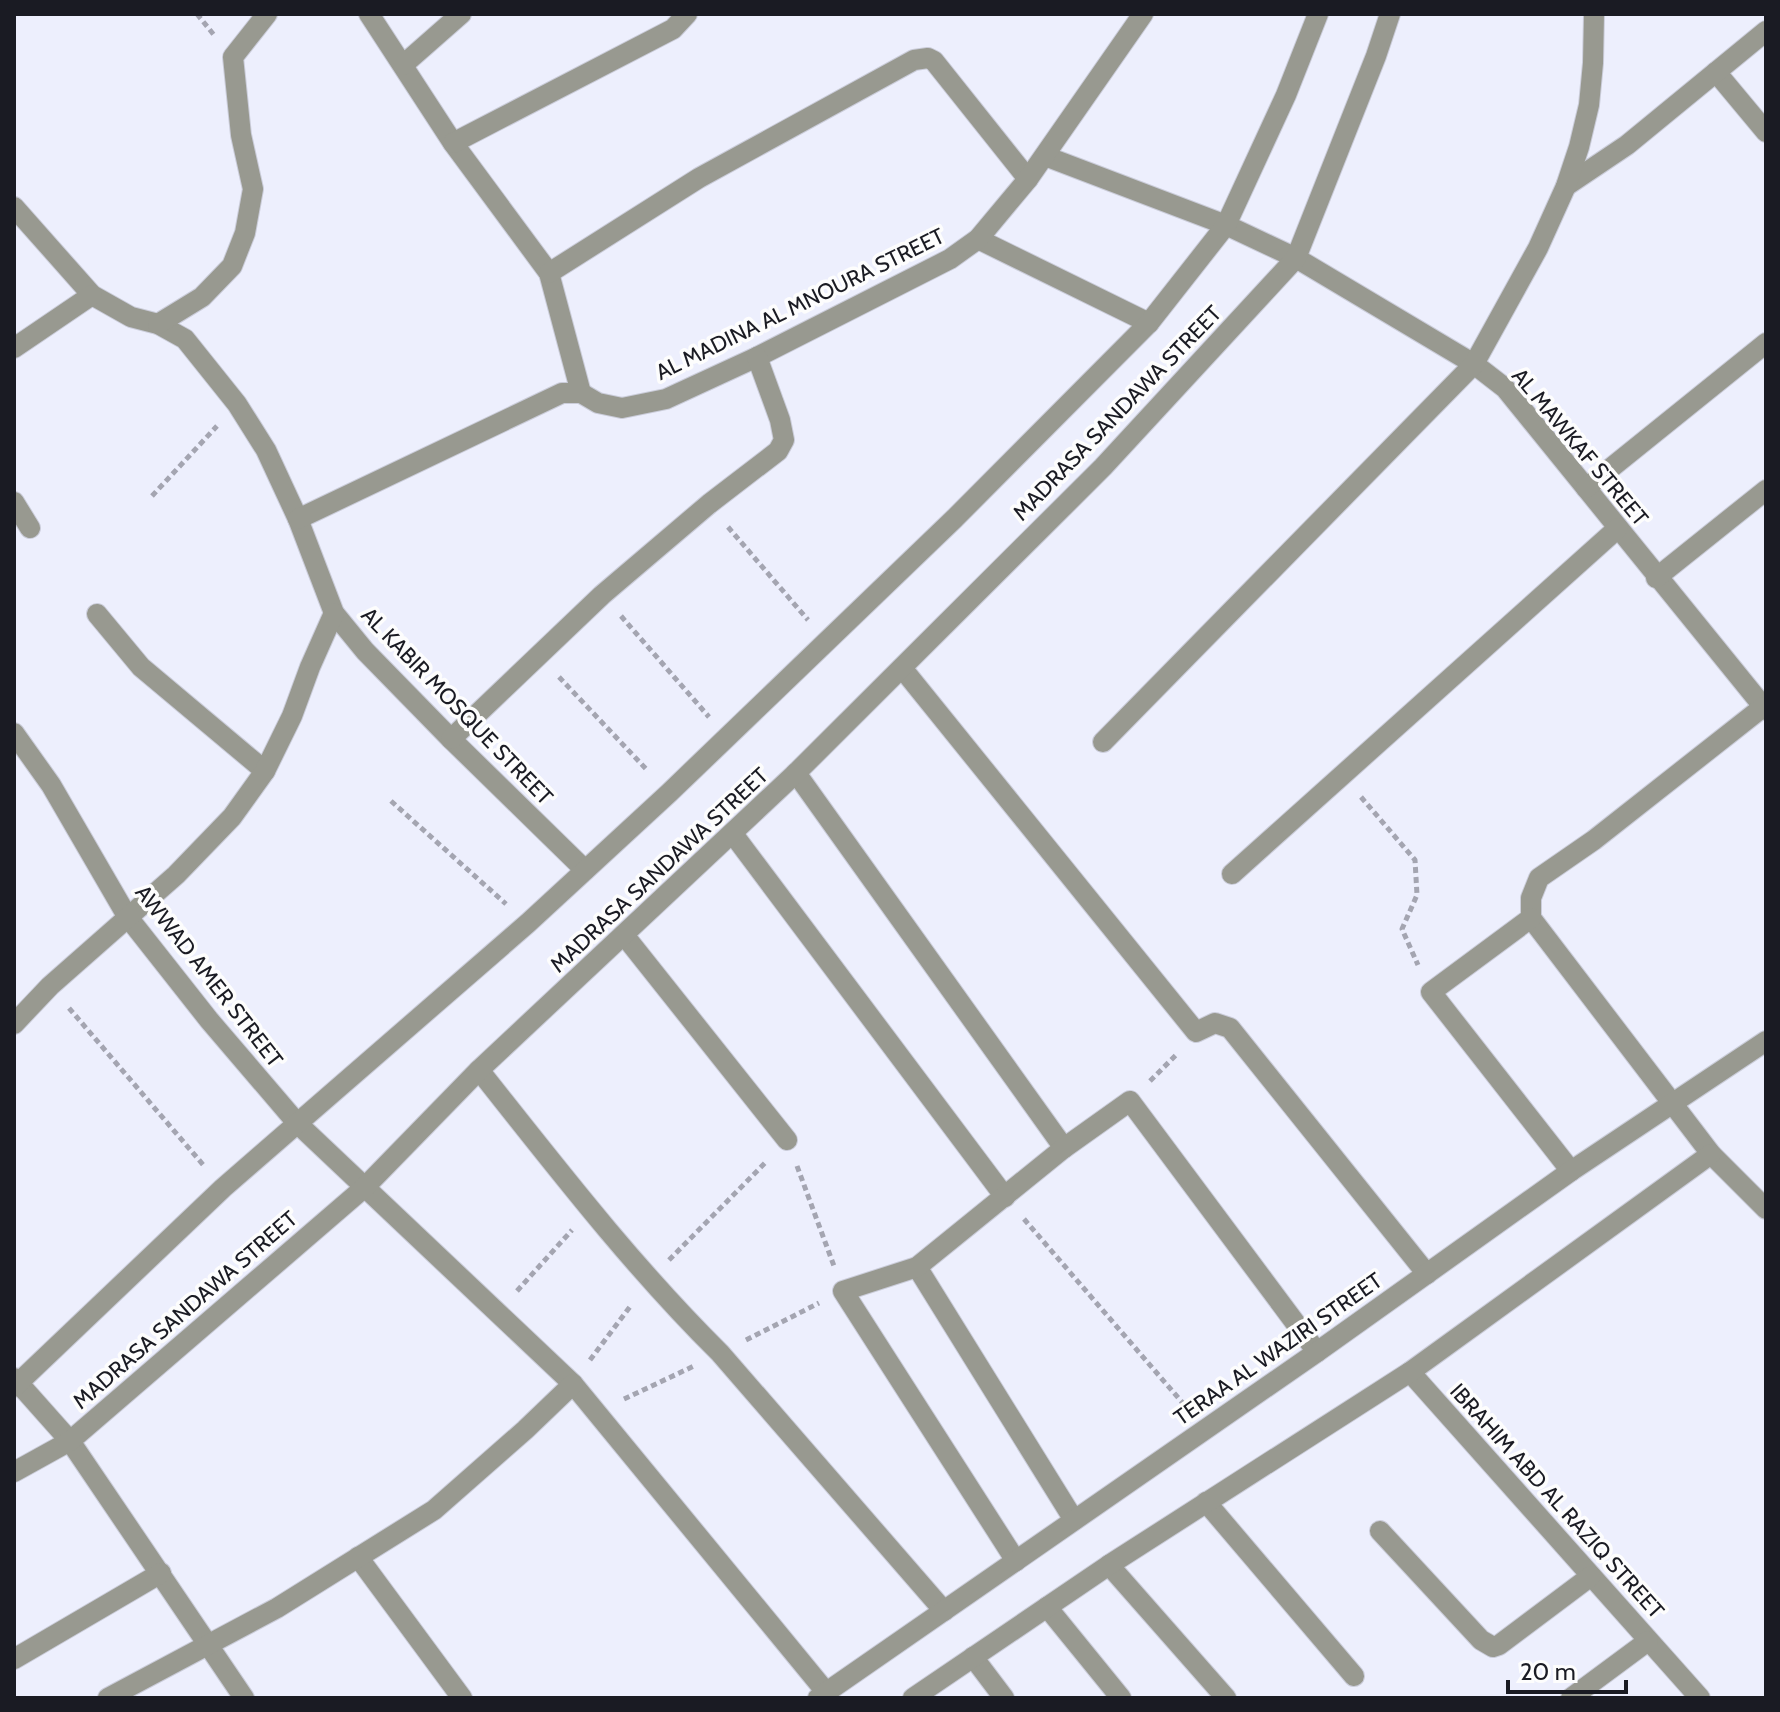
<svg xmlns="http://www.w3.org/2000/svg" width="1780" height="1712" font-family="Cabin,sans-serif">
<rect width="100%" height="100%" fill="#edeffd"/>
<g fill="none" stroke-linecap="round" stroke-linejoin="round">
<defs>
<g id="street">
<path d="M369,14L453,143L549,273L581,393"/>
<path d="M403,65L461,14"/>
<path d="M1716,72L1766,132"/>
<path d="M453,143L673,29L687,14"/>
<path d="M1045,156L1226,225L1296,258L1474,364L1505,388L1766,710"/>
<path d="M1566,186L1627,145L1766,31"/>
<path d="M14,207L92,295L131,317L158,324L185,339L237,404L266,450L298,519L334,613L365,651L451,739L585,870"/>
<path d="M978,239L1149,323"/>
<path d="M549,273L699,178L914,60L928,58L934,61L1028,179"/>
<path d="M158,324L202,297L232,266L245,233L253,189L241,135L233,57L267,14"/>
<path d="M14,348L92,295"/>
<path d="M1586,488L1766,343"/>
<path d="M14,502L30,528"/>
<path d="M298,519L562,393H581L598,403L622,408L666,399L757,357L950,259L978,239L1028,179L1143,14"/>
<path d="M1656,578L1766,490"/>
<path d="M97,614L141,667L265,771"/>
<path d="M902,668L1196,1032L1215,1023L1230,1028L1427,1274"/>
<path d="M1763,707L1594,840L1539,878L1531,898V918L1711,1154L1766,1209"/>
<path d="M14,733L51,785L127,916L209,1020L297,1123L573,1384L826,1692"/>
<path d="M451,739L602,595L709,504L778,451L784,440L780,420L757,357"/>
<path d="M1103,742L1474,364L1538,248L1566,186L1579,147L1589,105L1593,63L1594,14"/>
<path d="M796,773L1064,1148"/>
<path d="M733,834L1005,1197"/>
<path d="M1232,874L1618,528"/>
<path d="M1531,918L1431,992L1571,1171"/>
<path d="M624,935L787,1140"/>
<path d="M14,1024L50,986L176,875L232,817L265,771L292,716L310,667L334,613"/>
<path d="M479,1070C556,1167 632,1266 720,1353L944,1611"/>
<path d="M917,1267L1074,1520"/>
<path d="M1410,1372L1700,1698"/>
<path d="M14,1378L70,1441L244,1698"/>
<path d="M14,1387L223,1188L528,923L669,793L955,518L1149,323L1226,225L1286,95L1318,14"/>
<path d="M14,1472L70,1441L365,1187L479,1070L796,773L1103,467L1296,258L1376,56L1390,14"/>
<path d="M1206,1502L1354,1676"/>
<path d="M1380,1531L1481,1640L1493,1647L1499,1645L1591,1576"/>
<path d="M358,1557L462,1698"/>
<path d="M1016,1561L843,1291L917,1267L1064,1148L1130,1101L1317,1352"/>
<path d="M1109,1565L1226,1698"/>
<path d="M1047,1607L1121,1698"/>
<path d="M973,1657L1004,1698"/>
<path d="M14,1659L161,1573"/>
<path d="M108,1698L277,1608L434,1510L525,1430L573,1384"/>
<path d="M818,1698L1317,1352L1571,1171L1766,1041"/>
<path d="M913,1698L1109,1565L1410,1372L1711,1154"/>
<path d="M1571,1698L1648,1641"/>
</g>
</defs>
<use href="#street" stroke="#cbcdda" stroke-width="22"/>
<g stroke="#a4a5b1" stroke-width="5" stroke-dasharray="6 4" stroke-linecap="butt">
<path d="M197,14L214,35"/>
<path d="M152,496L217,426"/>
<path d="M728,527L808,620"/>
<path d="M621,616L709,717"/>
<path d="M559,677L648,771"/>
<path d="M1361,797L1415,860L1417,895L1402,929L1418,965"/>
<path d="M391,801L506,904"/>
<path d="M69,1008L205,1167"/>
<path d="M1150,1081L1177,1054"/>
<path d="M797,1166L834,1266"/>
<path d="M1024,1219L1187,1408"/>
<path d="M669,1260L766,1162"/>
<path d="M517,1291L572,1230"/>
<path d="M746,1340L819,1303"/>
<path d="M590,1360L632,1304"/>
<path d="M624,1399L694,1366"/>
</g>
<use href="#street" stroke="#989990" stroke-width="20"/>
</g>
<g text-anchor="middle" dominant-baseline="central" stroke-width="7" stroke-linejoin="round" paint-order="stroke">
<g font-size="22" fill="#1a1b23" stroke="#fdfdfd">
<text transform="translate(800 304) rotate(-26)">AL MADINA AL MNOURA STREET</text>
<text transform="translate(1117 413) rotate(-46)">MADRASA SANDAWA STREET</text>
<text transform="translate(1580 447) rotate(50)">AL MAWKAF STREET</text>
<text transform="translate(457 706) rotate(46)">AL KABIR MOSQUE STREET</text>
<text transform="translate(659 870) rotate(-43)">MADRASA SANDAWA STREET</text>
<text transform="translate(209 976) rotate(52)">AWWAD AMER STREET</text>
<text transform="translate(185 1310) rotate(-41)">MADRASA SANDAWA STREET</text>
<text transform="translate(1278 1349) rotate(-35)">TERAA AL WAZIRI STREET</text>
<text transform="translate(1557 1501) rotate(48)">IBRAHIM ABD AL RAZIQ STREET</text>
</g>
</g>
<rect width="1780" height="1712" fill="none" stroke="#1a1b23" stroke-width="32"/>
<path d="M1508 1680v12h118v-12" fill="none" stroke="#1a1b23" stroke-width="4"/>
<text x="1520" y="1680" font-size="24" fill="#1a1b23" stroke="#fdfdfd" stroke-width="6" paint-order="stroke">20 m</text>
</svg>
